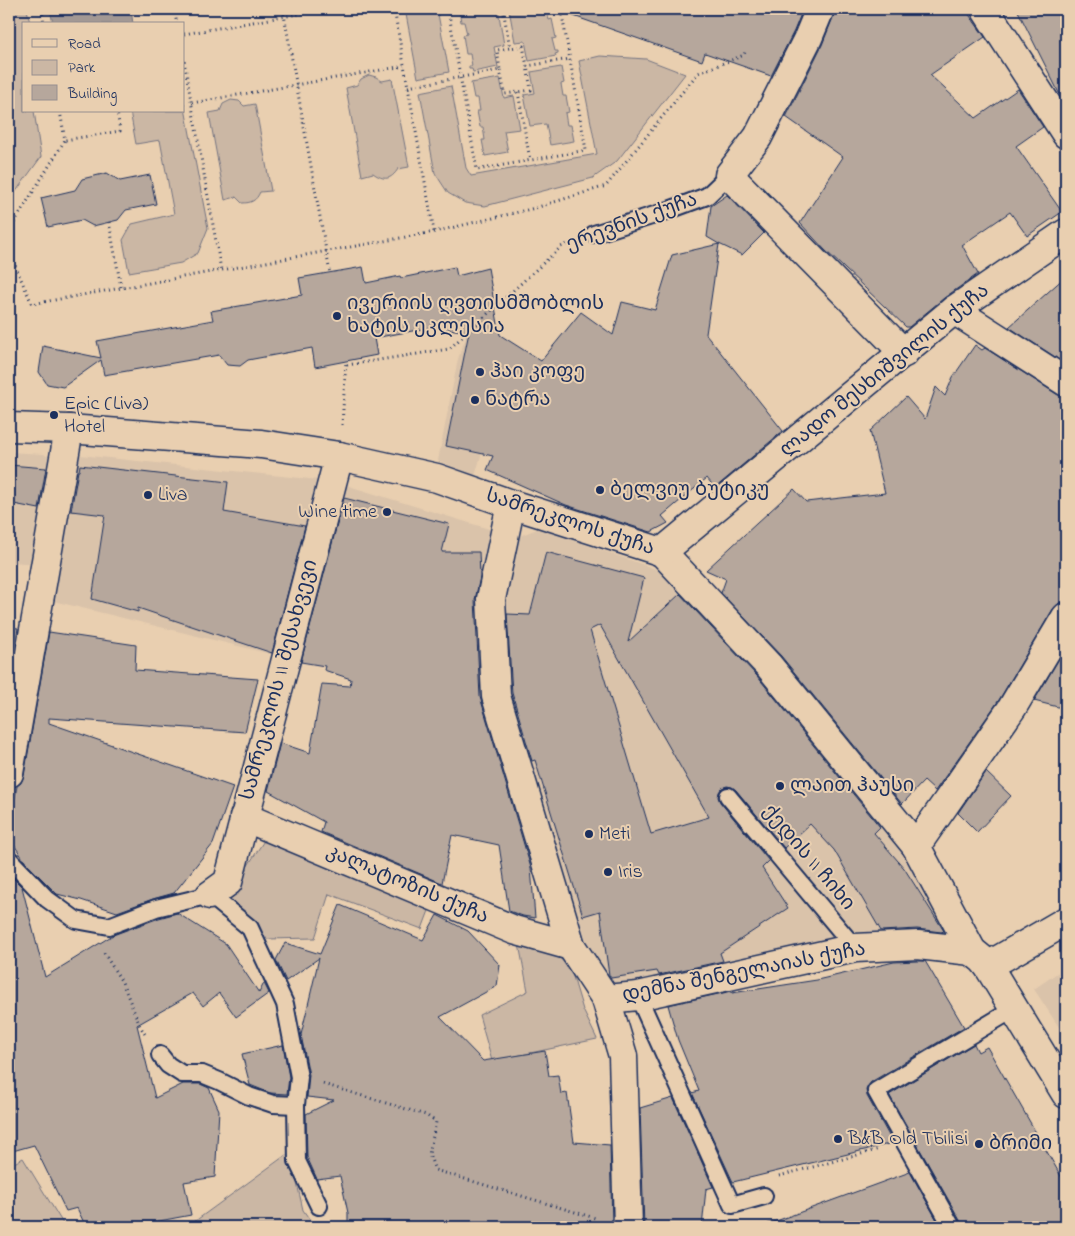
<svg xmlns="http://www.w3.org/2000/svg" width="1075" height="1236" font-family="'Indie Flower','Noto Sans Georgian',sans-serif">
<rect width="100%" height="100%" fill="#e9cfb0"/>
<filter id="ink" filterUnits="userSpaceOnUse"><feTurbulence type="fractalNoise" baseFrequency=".02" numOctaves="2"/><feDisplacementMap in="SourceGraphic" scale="10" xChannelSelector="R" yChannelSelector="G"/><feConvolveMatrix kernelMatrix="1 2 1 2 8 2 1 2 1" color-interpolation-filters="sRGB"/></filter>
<g filter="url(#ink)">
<g fill="#dac3aa">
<path d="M489,274L498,329L502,385L475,476L438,461L458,359Z"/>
<path d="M9,452L44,454L55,462L42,564L9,562Z"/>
<path d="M80,455L319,480L275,655L49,600Z"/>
<path d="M339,483L489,529L493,548L483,605L309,591Z"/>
<path d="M539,528L664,572L875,809L951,936L615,989L588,961L498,679L497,594L520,536Z"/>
<path d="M1066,967V1038L1034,989Z"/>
</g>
<g fill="#cbb7a4" stroke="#737381">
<path d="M9,9H27L30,24H24V111H34L41,157L9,201Z"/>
<path d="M405,9H437L449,72L418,78Z"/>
<path d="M459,9H498L504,45L494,47L498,67L473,72L472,69H469V66H472L470,54H466L463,35L467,34L464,22H461Z"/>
<path d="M509,9H546L549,20L552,19L556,38L552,39L555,51H558V53L555,54L556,56L529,61L525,41L515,42Z"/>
<path d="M600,56L646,59L685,74L617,161L593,178L485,206L465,203L448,193L435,173L420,92L451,86L466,168L471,176L597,154L579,61Z"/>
<path d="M561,67L564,83L561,84L563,96H566L569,112L565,113L567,125H571L574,141L550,145L546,124L530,126L524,95L535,93L531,72Z"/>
<path d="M369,75L376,77L382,81L392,79L409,167L398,169C391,180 384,181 373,173L362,176L346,88L357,85L361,79Z"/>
<path d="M500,78L504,98L514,96L520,129L504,131L508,152L485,156L482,140H485L483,127H480L477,111H480L478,98H474L471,83Z"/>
<path d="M231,100L239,101L244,106L255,104L271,191L260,192C256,201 251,203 242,203L236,197L225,200L209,113L220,111L223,104Z"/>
<path d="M184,103L208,228L198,253L181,263L129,272L123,240L132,224L174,214L160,140L136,144L130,111H184Z"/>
<path d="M267,836L433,900L422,929L329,894L315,938L267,939L254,922L227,898Z"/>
<path d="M518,939L555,953L571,970L583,1010L597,1039L492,1061L479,1015L528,991Z"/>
<path d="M290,1152L303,1210L315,1227H187Z"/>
<path d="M23,1158L65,1227H9V1166Z"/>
</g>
<path fill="#a29894" stroke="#6c6e7e" d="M50,9H131L133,24H53Z"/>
<g fill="#b6a79c" stroke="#1b2f5e" fill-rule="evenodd">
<path d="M566,9H803L794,31L771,76L705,53L702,61L565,13Z"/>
<path d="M835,9H965L985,37L930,75L976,118L1018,89L1043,127L1016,146L1062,212L1027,236L1010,212L962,245L978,274L944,298L909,327H906L825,250L800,223L843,157L786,117L822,45L834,15Z"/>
<path d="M1017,9H1066V106L1062,99Z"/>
<path d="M107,173L120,181L150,175L156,204L126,210L118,220L93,226L82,220L48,227L41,198L75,190L82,179Z"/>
<path d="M727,195L764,233L742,255L719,244L706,334L783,431L715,488L707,478L662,516L668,523L651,532L566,505L487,470L493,456L446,446L469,332L434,327L374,338L377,355L315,367L312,348L248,360L240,366L227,365L219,355L104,375L101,360L63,387L47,384L39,372L43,346L101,358L97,341L213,320L211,311L302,295L299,278L363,267L366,283L400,276L401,278L455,267L457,276L488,268L500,335L541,361L581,312L613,335L622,302L655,310L672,255L719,244L707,237L711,206Z"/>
<path d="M1066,276V364L1009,327Z"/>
<path d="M975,345L982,350L985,348L1058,395L1066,397V601L1059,603L1053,609L999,700L935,791L924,781L902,804L781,656L721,593L726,579L706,570L794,489L806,502L885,493L870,431L906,397L925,419L936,387L945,396L953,377Z"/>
<path d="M9,465L46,468L39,509L9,503Z"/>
<path d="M80,465L228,482L224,512L305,526L272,653L138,608V612L92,599L105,515L71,511L78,471H79Z"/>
<path d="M344,498L449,524L442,552H479L480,577L475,600L480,697L531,868L535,918L523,916L509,911L499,845L452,835L442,883L321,832L324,822L268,791L280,743L310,753L322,684L350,686L351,679L324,670L325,666L301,662Z"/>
<path d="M546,552L644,578L628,642L680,594L757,676L880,827L874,833L904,868L944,931L941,932L917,929L881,931L834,850L810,824L784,848L736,790L732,787L727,786L722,788L719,792L718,797L720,802L769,861L762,868L788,908L720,953L723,961L659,975L657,971L611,978L609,975L600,911L583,916L535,760L532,761L512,693L507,614L530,615ZM600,625L622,664L709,817L651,834L590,630Z"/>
<path d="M9,627L18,628L9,684Z"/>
<path d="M49,632L136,645L135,670L258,679L245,732L49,718V723L233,787L213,844L174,893L153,899L117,912L81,900L57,894L26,863L9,837V829L17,786L21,783L24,776Z"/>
<path d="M1066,647V709L1034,701Z"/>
<path d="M986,772L1011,796L977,832L958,813Z"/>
<path d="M9,874L22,887L45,977L113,935L159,918L177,913L226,944L259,993L264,983L269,993L236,1017L219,993L203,1006L193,993L137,1025L155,1098L183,1084H200L209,1088L219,1110L215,1177L184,1182L191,1215L154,1222L142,1227H86L77,1208L66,1211L34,1145L9,1152Z"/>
<path d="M340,905L423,940L437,915L468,931L500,965L497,986L440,1017L483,1061L545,1051L549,1076L558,1075L561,1094L567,1093L574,1142L610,1145L612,1227H348V1213L340,1176L317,1179L307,1157L306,1114L334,1100L307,1097L309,1075L301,1035L319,958L286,981L276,960L285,943L320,954Z"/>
<path d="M918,961H925L964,1027L871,1082L868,1086L866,1090L867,1096L893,1143L733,1182L692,1093L699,1091L678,1040L668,1005L732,991V993L817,980L894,962Z"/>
<path d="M974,1044L978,1052L987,1047L1066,1185V1227H962L961,1222L889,1095Z"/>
<path d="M283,1045L289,1077L287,1094L270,1093L250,1085L242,1054Z"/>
<path d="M673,1098L713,1187L706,1189L702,1227H644L640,1108Z"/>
<path d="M910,1172L941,1227H769L768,1224Z"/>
</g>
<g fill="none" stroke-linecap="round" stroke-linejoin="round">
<defs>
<g id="lane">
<path d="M594,234L661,213L707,196L729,175"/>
<path d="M728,796L855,948"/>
<path d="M9,859L47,899L76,920L109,926L156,908L210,895L250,928L285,1004L299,1077L296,1105L297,1161L319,1206"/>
<path d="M638,996L732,1205L764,1196"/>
<path d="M160,1055L168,1065L182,1074H202L219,1081L249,1096L273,1104L296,1105"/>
<path d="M952,1227L876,1091L1014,1009"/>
</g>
<g id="street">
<path d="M820,9L808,38L758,137L729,175L904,353"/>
<path d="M985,9L1066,134"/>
<path d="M954,310L1066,382"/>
<path d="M511,504L491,599L496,696L571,946L606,999L623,1056L628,1227"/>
<path d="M662,552L769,666L916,846L972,951L983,960L988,966L1066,1094"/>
<path d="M9,773L69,429"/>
<path d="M244,817L514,930L571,946"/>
<path d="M916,846L1012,708L1066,617"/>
<path d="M210,895L228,882L339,456"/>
<path d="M988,966L1066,921"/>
<path d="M606,999L638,996L855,948L918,945L972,951"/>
</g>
<path id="secondary" d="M9,427L69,429L261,444L339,456L437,478L511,504L662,552L954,310L1066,233"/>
</defs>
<use href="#lane" stroke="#1b2f5e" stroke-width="20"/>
<use href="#street" stroke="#1b2f5e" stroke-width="31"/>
<use href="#secondary" stroke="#1b2f5e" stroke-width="31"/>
<g stroke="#1b2f5e" stroke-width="3" stroke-dasharray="1 4" stroke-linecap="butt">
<path d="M42,9L44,24"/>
<path d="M174,9L177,24"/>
<path d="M283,9L330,273"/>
<path d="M394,9L434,232"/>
<path d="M448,9L477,170L586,150L561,9"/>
<path d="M503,9L510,48"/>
<path d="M184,34L327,9"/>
<path d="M184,61L221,270"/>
<path d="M500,70L505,94L531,90L527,66"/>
<path d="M408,87L500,70L497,50L523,46L527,66L570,59"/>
<path d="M518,92L530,160"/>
<path d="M192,103L404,66"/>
<path d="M60,111L65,140L120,131L117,111"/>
<path d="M109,222L121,287"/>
<path d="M9,231L65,140"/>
<path d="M9,252L32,304L434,232L535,208L606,186L698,73L744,55L746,49"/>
<path d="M347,365L449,349L561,247L570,243"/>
<path d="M342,425L346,361"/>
<path d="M104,953L122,982L140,1026L145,1034"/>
<path d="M323,1084L426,1115L436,1122L429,1154L435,1170L595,1218"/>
<path d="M779,1176L880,1149"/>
</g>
<use href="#lane" stroke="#e9cfb0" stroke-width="16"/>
<use href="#street" stroke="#e9cfb0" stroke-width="28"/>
<use href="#secondary" stroke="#e9cfb0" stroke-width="28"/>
</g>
</g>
<g fill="#1b2f5e" stroke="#e9cfb0" stroke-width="2">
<circle cx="337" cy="316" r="5"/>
<circle cx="480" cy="372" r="5"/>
<circle cx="475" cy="400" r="5"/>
<circle cx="54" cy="415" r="5"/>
<circle cx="600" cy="490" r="5"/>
<circle cx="148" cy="495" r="5"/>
<circle cx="387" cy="512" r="5"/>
<circle cx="780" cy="786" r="5"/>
<circle cx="589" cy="834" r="5"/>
<circle cx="608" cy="872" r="5"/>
<circle cx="838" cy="1139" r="5"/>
<circle cx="979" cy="1144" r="5"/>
</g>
<g text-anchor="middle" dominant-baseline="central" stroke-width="4" stroke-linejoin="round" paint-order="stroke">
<g font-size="20" fill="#1b2f5e" stroke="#e9cfb0">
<text transform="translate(632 223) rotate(-20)">ერევნის ქუჩა</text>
<text transform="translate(885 371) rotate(-39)">ლადო მესხიშვილის ქუჩა</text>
<text transform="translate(570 523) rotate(18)">სამრეკლოს ქუჩა</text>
<text transform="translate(280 680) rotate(-75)">სამრეკლოს II შესახვევი</text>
<text transform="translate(808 858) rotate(50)">ქედის II ჩიხი</text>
<text transform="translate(407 885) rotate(23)">კალატოზის ქუჩა</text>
<text transform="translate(744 973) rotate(-11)">დემნა შენგელაიას ქუჩა</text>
</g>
<g font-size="20" fill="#1b2f5e" stroke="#e9cfb0" text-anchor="start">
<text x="347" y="304">ივერიის ღვთისმშობლის<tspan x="347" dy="23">ხატის ეკლესია</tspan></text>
<text x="490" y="372">ჰაი კოფე</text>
<text x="485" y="400">ნატრა</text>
<text x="64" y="404">Epic (Liva)<tspan x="64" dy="23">Hotel</tspan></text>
<text x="610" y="490">ბელვიუ ბუტიკუ</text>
<text x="158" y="495">Liva</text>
<text x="377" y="512" text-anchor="end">Wine time</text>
<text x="790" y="786">ლაით ჰაუსი</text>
<text x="599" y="834">Meti</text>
<text x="618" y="872">Iris</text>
<text x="848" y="1139">B&amp;B Old Tbilisi</text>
<text x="989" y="1144">ბრიმი</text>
</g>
</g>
<rect width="1075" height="1236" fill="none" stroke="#e9cfb0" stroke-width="30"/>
<rect x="15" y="15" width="1045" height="1206" fill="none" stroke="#1b2f5e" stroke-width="2" filter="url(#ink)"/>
<rect x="22" y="22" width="162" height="90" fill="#e9cfb0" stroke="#978f8f"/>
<rect x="32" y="39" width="25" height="8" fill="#e9cfb0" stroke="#978f8f"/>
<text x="68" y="48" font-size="15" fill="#1b2f5e">Road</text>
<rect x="32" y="60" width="25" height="15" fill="#cbb7a4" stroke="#978f8f"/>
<text x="68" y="72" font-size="15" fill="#1b2f5e">Park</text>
<rect x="32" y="85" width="25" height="15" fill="#b6a79c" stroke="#978f8f"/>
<text x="68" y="98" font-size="15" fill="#1b2f5e">Building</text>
</svg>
